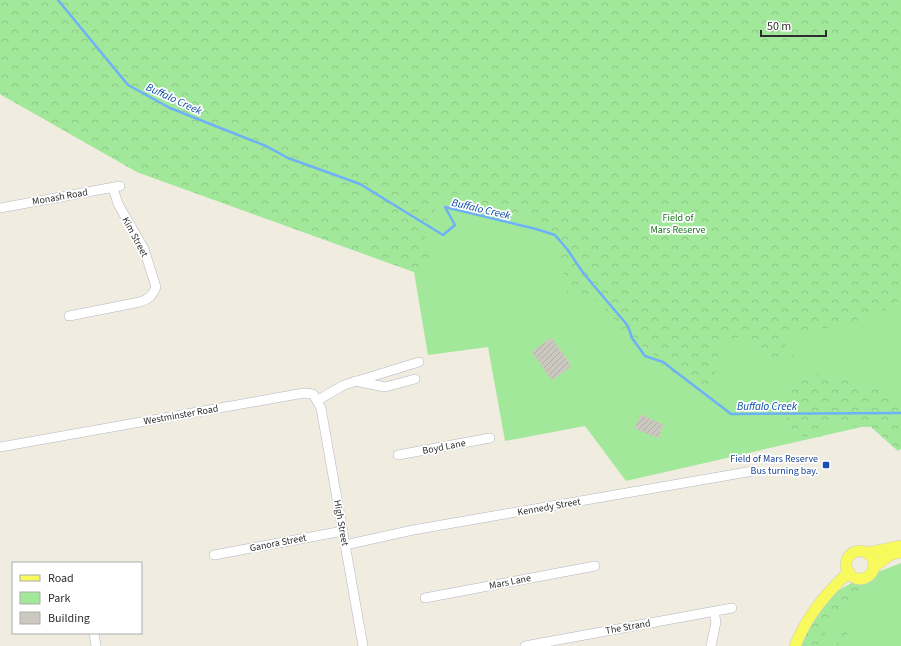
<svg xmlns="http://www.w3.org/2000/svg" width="901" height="646" font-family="'Source Sans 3',sans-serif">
<defs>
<pattern id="forest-crowns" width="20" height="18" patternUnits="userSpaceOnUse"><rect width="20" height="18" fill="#a2e89a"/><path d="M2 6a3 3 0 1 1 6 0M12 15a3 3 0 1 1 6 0" fill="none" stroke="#8cc785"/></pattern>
<pattern id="building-hatch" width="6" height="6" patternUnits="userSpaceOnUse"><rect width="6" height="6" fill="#cbc9bf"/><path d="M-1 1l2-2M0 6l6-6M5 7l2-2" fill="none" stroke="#afada4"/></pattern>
</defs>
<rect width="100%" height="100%" fill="#f0ede0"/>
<g fill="#a2e89a">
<path d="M0,0H901V418L626,481L585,426L505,441L488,347L428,355L414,272L137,172L0,94Z"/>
<path d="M901,563V646H799L836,592L857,580Z"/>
</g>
<g fill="url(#forest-crowns)">
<path d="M0,0H901V299C865,327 823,328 779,335L797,362H770L745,335L718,342L719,366L707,390L663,368L651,352L627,337L610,314L595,299L567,294L557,238L524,216L503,217L442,197L424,228L429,263L414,272L137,172L0,94Z"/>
<path d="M822,371L888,392L901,394V449L898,451L871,427L829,426L821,437L786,435L788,389Z"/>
<path d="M857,580L864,586L863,592C841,605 829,623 819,646H799L808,625L836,592Z"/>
<path d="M901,612V619L892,620L888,615Z"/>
<path d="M845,624L850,626L843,646H836Z"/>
</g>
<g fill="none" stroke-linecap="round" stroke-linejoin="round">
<path stroke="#6fb1f6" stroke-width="2.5" d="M58,0L128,85L170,108L266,146L288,158L360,184L443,235L455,225L445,207L536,229L555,235L567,249L584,274L628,326L632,338L645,356L663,362L731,414L901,413"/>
</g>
<g fill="url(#building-hatch)" stroke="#ccc9b9">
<path d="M551,338L568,361L570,367L552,380L532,352Z"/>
<path d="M641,415L663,425L658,438L635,428Z"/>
</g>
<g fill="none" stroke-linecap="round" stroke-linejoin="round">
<defs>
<g id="minor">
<path d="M0,208L120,186"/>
<path d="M69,316L140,302C149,299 153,295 156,287L144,249L118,204L113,188"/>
<path d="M355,381L385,387L415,379"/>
<path d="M318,400L344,385L419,362"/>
<path d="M0,447L304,393L313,394L321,408L363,646"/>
<path d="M398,455L490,438"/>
<path d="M345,545L413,530L753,471"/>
<path d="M214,555L343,531"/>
<path d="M425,598L595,566"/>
<path d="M94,633L96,646"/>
<path d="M525,646L732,608"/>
<path d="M711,646L716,622L714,612"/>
</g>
<g id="major">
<circle cx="860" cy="565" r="14"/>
<path d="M867,553L901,546"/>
<path d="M874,567L890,555L901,552"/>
<path d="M795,646C807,616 825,594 849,572"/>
</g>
</defs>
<use href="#minor" stroke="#b4b4c2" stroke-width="10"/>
<use href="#major" stroke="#cdcdcd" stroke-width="12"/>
<use href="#minor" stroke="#fff" stroke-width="9"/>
<use href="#major" stroke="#f8f95c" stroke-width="11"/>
</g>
<rect fill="#1a4fb4" stroke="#fff" stroke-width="1.5" x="822" y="461" width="8" height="8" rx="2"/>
<g text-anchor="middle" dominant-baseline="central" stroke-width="3.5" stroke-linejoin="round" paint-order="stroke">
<g font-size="10" fill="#2e2e2e" stroke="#fff">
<text transform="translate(60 197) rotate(-10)">Monash Road</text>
<text transform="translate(135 237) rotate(62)">Kim Street</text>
<text transform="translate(181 415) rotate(-10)">Westminster Road</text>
<text transform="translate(444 447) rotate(-11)">Boyd Lane</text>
<text transform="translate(549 507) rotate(-10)">Kennedy Street</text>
<text transform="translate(341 523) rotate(80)">High Street</text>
<text transform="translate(278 543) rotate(-11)">Ganora Street</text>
<text transform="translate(510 582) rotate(-11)">Mars Lane</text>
<text transform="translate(628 627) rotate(-10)">The Strand</text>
</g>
<g font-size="10" fill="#17721a" stroke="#fff">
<text x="678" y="218">Field of<tspan x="678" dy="12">Mars Reserve</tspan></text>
</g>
<g font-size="10" fill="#164399" stroke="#fff" text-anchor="end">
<text x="818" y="459">Field of Mars Reserve<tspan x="818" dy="12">Bus turning bay.</tspan></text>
</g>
<g font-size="11" font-style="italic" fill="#064aaa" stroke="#fff">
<text transform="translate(174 99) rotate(25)">Buffalo Creek</text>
<text transform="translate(481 209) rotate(13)">Buffalo Creek</text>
<text x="767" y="406">Buffalo Creek</text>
</g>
</g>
<rect x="12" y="562" width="130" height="72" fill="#ffffff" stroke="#ababab"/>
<rect x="20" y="575" width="20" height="6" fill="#f8f95c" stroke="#ababab"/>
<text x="48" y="582" font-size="12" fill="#2e2e2e">Road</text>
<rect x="20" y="592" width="20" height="12" fill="#a2e89a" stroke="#ababab"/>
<text x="48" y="602" font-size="12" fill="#2e2e2e">Park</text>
<rect x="20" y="612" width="20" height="12" fill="#cbc9bf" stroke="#ababab"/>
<text x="48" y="622" font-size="12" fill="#2e2e2e">Building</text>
<path d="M761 30v6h65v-6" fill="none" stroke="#2e2e2e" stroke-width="2"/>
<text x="767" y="30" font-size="12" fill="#2e2e2e" stroke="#ffffff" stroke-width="3" paint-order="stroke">50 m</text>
</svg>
